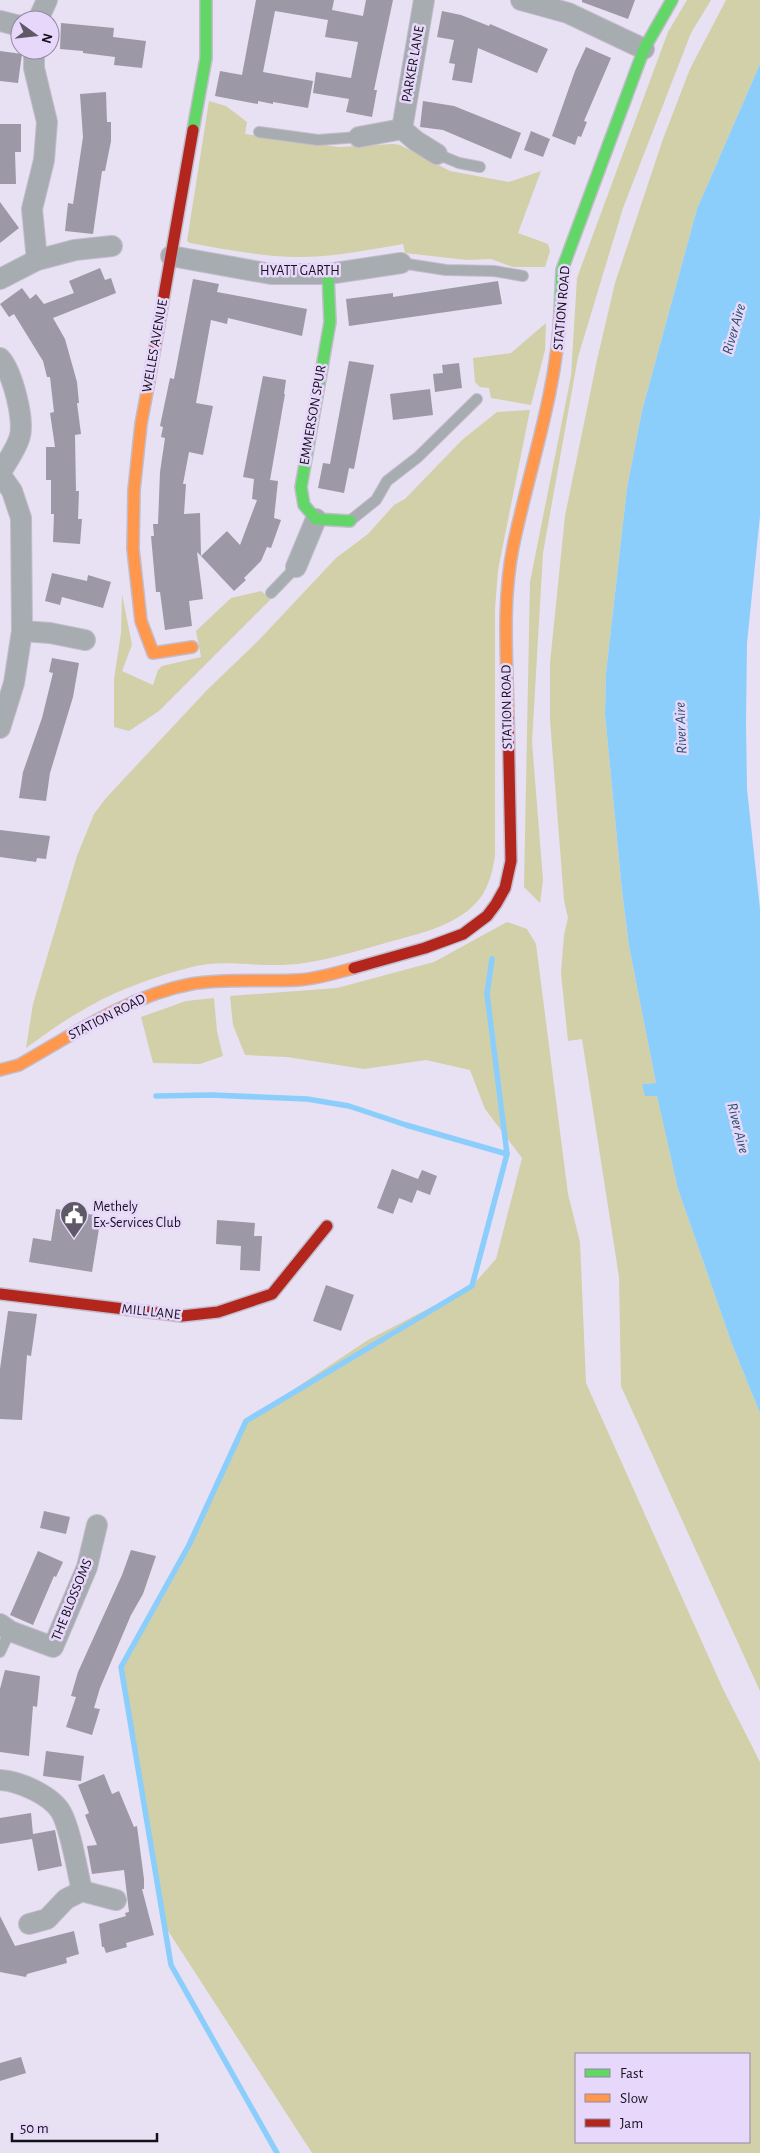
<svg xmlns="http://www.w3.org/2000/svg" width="760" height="2153" font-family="'Alegreya Sans',sans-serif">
<rect width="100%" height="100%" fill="#e8e0f3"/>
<g fill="#d1d0a8" fill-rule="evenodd">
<path d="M687,0H711L691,33L623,208L578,357L543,553L532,742L543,880L540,903L524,887L530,582L571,376L577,278L668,32Z"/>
<path d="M726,0H760V64L697,209L642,411L627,488L606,673L605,714L622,891L629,946L656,1083L643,1084L657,1095L678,1189L732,1344L760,1413V1691L621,1386L619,1277L582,1039L568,1041L561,973L564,935L568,918L564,900L550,720V663L565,516L597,360L615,283L663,139L690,69Z"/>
<path d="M209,101L226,106L247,122L245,134L339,147L393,144L400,145L450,171L509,182L541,171L518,233L548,244L550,251L545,267H513L491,259L467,260L405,253L403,244C367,250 330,258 293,257C258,256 224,249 190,243L187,241Z"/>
<path d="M546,323L545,350L531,405L491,398L489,388L480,387L475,382L473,358L511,353Z"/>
<path d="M530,410L498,570L495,609V856C492,875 487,894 472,907C448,929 412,935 382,944C349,953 317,964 282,965C251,966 218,959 188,968C149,978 110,993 76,1014C58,1024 42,1037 26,1048L33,1004L77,856L94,814L106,798L208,689L259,640L336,558L368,534L394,505L405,499L462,440L497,412Z"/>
<path d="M261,591L271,599L159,711L129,731L114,727V679L121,633L122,594L132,645L122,671L153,685L158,670L162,666L201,657L196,631L231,598Z"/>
<path d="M507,922L527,929L536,944L568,1194L580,1242L586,1383L723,1689L760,1762V2153H312L163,1923L121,1667L189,1545L246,1421L368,1340L472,1286L496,1259L522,1158L485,1109L470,1070L426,1060L364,1069L287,1057L245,1055L233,1025L230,996L337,988L434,962ZM576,2054H749V2142H576Z"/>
<path d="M214,998L217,1031L223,1056L200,1064L153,1063L141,1017L186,1001Z"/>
</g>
<path fill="#8bcefb" d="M760,64V516L747,643L746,722L747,789L760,909V1413L732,1344L678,1189L657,1096H645L642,1084L656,1083L629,946L622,891L605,714L606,673L627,488L642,411L697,209Z"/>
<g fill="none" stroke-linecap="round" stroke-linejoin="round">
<g stroke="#8bcefb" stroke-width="5.5">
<path d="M156,1096L211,1095L307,1099L349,1106L406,1125L507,1154"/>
<path d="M277,2153L171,1965L121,1667L189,1545L246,1421L472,1286L507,1154L487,994L492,959"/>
</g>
</g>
<g fill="#9c98a6">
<path d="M256,0H334L332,10L363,16L366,0H393L374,90H377L372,117L346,112L349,99L313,93L316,72L351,78L358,42L325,37L328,20L275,11L263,72L313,81L308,108L273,102V104L258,101V104L215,96L220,71L242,75Z"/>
<path d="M582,0H635L628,19L582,2Z"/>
<path d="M442,11L461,15L489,26L490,24L548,49L537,73L478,48L472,83L452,80L455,64L449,63L454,40L437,37Z"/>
<path d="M61,23L114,28L113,37L146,41L142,68L114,65L115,57L83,53V51L60,49Z"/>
<path d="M586,47L611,58L584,121L587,122L581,137L578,136L575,145L552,136L575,71Z"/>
<path d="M0,51L22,54L18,83L0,81Z"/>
<path d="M106,92L107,122H111V141L105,171H102L93,234L65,231L68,203L73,204L83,137L80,94Z"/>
<path d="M423,101L454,106L521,133L511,159L443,130L420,127Z"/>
<path d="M0,124H21V152H15L16,184H0Z"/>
<path d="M531,131L550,139L543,157L524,150Z"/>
<path d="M0,202L19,228L0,243Z"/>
<path d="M100,268L105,280L111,278L116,293L53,318L65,339L77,382L79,403H77L81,434L75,435L76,491H79L78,519H82L80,544L53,542L54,514H51V480H46V447H55L50,413L54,412L50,377H47L43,361L14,314L9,317L0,304L22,288L30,299L36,294L44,304L74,293L69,281Z"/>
<path d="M193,279L219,284L217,292L307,309L302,336L228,318L227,324L211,320L196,403L213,406L203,455L189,452L183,484H186L184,514L200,513L201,556L197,552L203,599L189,601L192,626L165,630L160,592H156L151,536H154L153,524H158L160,472L165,438L161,437L163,427L160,426L170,378L174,379Z"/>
<path d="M498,281L502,304L349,326L346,299L393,293V297Z"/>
<path d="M349,361L374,365L354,469L349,468L344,493L318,488L323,463L330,464Z"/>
<path d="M459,363L462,388L435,392L433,374L443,373L442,365Z"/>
<path d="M263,376L286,380L284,394H285L270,480L278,481L274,518L281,520L271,548L267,547L261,561L244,578L246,580L234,591L201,556L227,531L240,545L257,500L252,499L254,479L243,477Z"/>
<path d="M430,389L433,415L393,420L390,394Z"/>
<path d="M52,573L87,581L88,575L111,582L103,608L62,597L60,605L45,601Z"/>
<path d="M52,658L79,663L73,697L50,773L46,801L19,798L23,772L42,718L53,673L49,672Z"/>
<path d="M0,830L50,836L46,859L37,858L36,862L0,857Z"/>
<path d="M392,1169L418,1179L422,1170L437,1176L430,1195L417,1190L412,1203L399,1198L393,1214L377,1208Z"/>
<path d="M56,1209L101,1216L92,1272L29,1262L33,1238L51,1241Z"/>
<path d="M217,1220L255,1223L254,1236H262L260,1271L240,1270L241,1246L216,1244Z"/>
<path d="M326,1285L354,1295L341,1331L313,1321Z"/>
<path d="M8,1311L37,1314L31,1356L27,1355L22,1420L0,1419V1369Z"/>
<path d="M44,1511L70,1517L66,1534L40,1528Z"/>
<path d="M131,1550L156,1556L143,1594L131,1615L100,1688L94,1708L100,1709L92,1735L66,1727L76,1697L71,1696L78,1672L122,1575Z"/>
<path d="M38,1551L63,1562L56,1577L54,1576L33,1625L10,1615Z"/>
<path d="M5,1670L40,1676L37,1707L33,1706L29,1756L0,1752V1689Z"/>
<path d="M46,1751L84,1756L81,1781L43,1776Z"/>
<path d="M104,1774L112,1794L119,1791L134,1827L137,1826L144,1879V1889H142L154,1935L126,1943L127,1947L106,1953L104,1947H102L99,1924L126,1916L125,1913L129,1912L124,1870L92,1874L87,1846L97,1845L85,1815L89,1813L78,1785Z"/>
<path d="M31,1813L33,1834L55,1830L62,1866L38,1871L32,1839L0,1844V1818Z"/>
<path d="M0,1916L15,1946L74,1931L79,1954L66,1958L67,1963L27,1974L26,1977L0,1972Z"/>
<path d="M21,2057L26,2073L0,2081V2063Z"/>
</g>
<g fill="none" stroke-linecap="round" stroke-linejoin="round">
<defs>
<g id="lane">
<path d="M259,132L318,140L359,137"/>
<path d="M437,154L459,163L480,167"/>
<path d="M401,263L446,270L494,271L523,276"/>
<path d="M351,520L376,500L387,481L418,457L477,399"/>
<path d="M271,593L296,567"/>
<path d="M0,1652L10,1631"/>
</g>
<g id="street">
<path d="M521,0L568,13L644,49"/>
<path d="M38,20L47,0"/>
<path d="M0,21L20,26"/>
<path d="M34,50V68L47,122L44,160L32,209L37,260"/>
<path d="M402,129L424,0"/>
<path d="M359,137L402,129L416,141L437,154"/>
<path d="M171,256L271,274H328L401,263"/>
<path d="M0,279L37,260L75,250L112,246"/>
<path d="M0,358C12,371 26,422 19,439C15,451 6,463 0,474"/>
<path d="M296,567L316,519"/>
<path d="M22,631L50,633L85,640"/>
<path d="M0,728L14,683L22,631L21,518L12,491L0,474"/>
<path d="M0,1624L10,1631L53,1647L87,1567L97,1525"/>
<path d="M0,1780C19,1781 51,1795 61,1812C71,1830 77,1870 82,1891"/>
<path d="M29,1924L47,1919L66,1899L82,1891L116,1900"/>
</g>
<g id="fast">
<path d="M193,130L206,58V0"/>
<path d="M328,274L330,322L301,487L304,505L316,519L350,521"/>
<path d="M560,312L562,270L644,49L672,0"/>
</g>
<g id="slow">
<path d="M149,381L141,424L134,490L133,549L141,621L153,653L192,647"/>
<path d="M508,715C507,659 502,602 513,547C529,469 557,392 560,312"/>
<path d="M0,1070L19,1065C74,1034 128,996 191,984C227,978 262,982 298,980C316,979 336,973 354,968"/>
</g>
<g id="jam">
<path d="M149,381L193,130"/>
<path d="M354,968L425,948L463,934L487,916L496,904L505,888L511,861L508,715"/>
<path d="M0,1294L182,1316L218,1312L272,1294L327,1226"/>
</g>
</defs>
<use href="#lane" stroke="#c3bccb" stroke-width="12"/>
<use href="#street" stroke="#c3bccb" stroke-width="22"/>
<use href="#fast" stroke="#c3bccb" stroke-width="14"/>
<use href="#slow" stroke="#c3bccb" stroke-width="14"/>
<use href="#jam" stroke="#c3bccb" stroke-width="14"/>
<use href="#lane" stroke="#a7acb1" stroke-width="10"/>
<use href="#street" stroke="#a7acb1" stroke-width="20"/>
<use href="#fast" stroke="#63d668" stroke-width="11"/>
<use href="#slow" stroke="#ff974d" stroke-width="11"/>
<use href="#jam" stroke="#b3261e" stroke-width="11"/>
</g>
<defs>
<symbol id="civic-pin" viewBox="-11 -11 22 30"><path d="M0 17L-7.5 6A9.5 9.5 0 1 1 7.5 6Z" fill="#5f5967" stroke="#e7d8fb"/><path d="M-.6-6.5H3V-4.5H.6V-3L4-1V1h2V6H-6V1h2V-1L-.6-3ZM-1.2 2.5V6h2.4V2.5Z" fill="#fff"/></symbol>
</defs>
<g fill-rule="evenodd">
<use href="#civic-pin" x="58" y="1199" width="32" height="43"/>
</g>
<g text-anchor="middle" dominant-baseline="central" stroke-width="5" stroke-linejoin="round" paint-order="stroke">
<g font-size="14" fill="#15101c" stroke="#e7d8fb">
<text transform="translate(413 64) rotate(-80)">PARKER LANE</text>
<text x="300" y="271">HYATT GARTH</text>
<text transform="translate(562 308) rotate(-85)">STATION ROAD</text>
<text transform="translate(155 346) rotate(-80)">WELLES AVENUE</text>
<text transform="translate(313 415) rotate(-80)">EMMERSON SPUR</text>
<text transform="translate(507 707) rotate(-91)">STATION ROAD</text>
<text transform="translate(107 1017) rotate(-27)">STATION ROAD</text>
<text transform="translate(151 1312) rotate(6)">MILL LANE</text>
<text transform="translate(72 1600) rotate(-68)">THE BLOSSOMS</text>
</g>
<g font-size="14" fill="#15101c" stroke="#e7d8fb" text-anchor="start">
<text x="93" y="1207">Methely<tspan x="93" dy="16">Ex-Services Club</tspan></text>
</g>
<g font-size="15" font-style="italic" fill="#275068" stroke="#e7d8fb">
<text transform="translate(734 329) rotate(-74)">River Aire</text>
<text transform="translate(681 728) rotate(-92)">River Aire</text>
<text transform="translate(738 1128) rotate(76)">River Aire</text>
</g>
</g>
<rect x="575" y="2053" width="175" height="90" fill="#e7d8fb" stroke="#9388a2"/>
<rect x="585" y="2069" width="25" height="8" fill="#63d668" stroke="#9388a2"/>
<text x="620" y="2078" font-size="15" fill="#15101c">Fast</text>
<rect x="585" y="2094" width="25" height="8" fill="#ff974d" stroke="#9388a2"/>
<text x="620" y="2103" font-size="15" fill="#15101c">Slow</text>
<rect x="585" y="2119" width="25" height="8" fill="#b3261e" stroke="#9388a2"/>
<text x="620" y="2128" font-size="15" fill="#15101c">Jam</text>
<g transform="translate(35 35) rotate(105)"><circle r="24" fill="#e7d8fb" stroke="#9388a2"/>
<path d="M0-4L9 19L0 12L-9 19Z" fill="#5f5967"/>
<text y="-8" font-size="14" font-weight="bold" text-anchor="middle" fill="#15101c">N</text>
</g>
<path d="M12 2133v8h145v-8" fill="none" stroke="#15101c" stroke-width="2.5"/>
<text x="20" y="2133" font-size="15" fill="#15101c" stroke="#e7d8fb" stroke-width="4" paint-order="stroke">50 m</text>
</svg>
